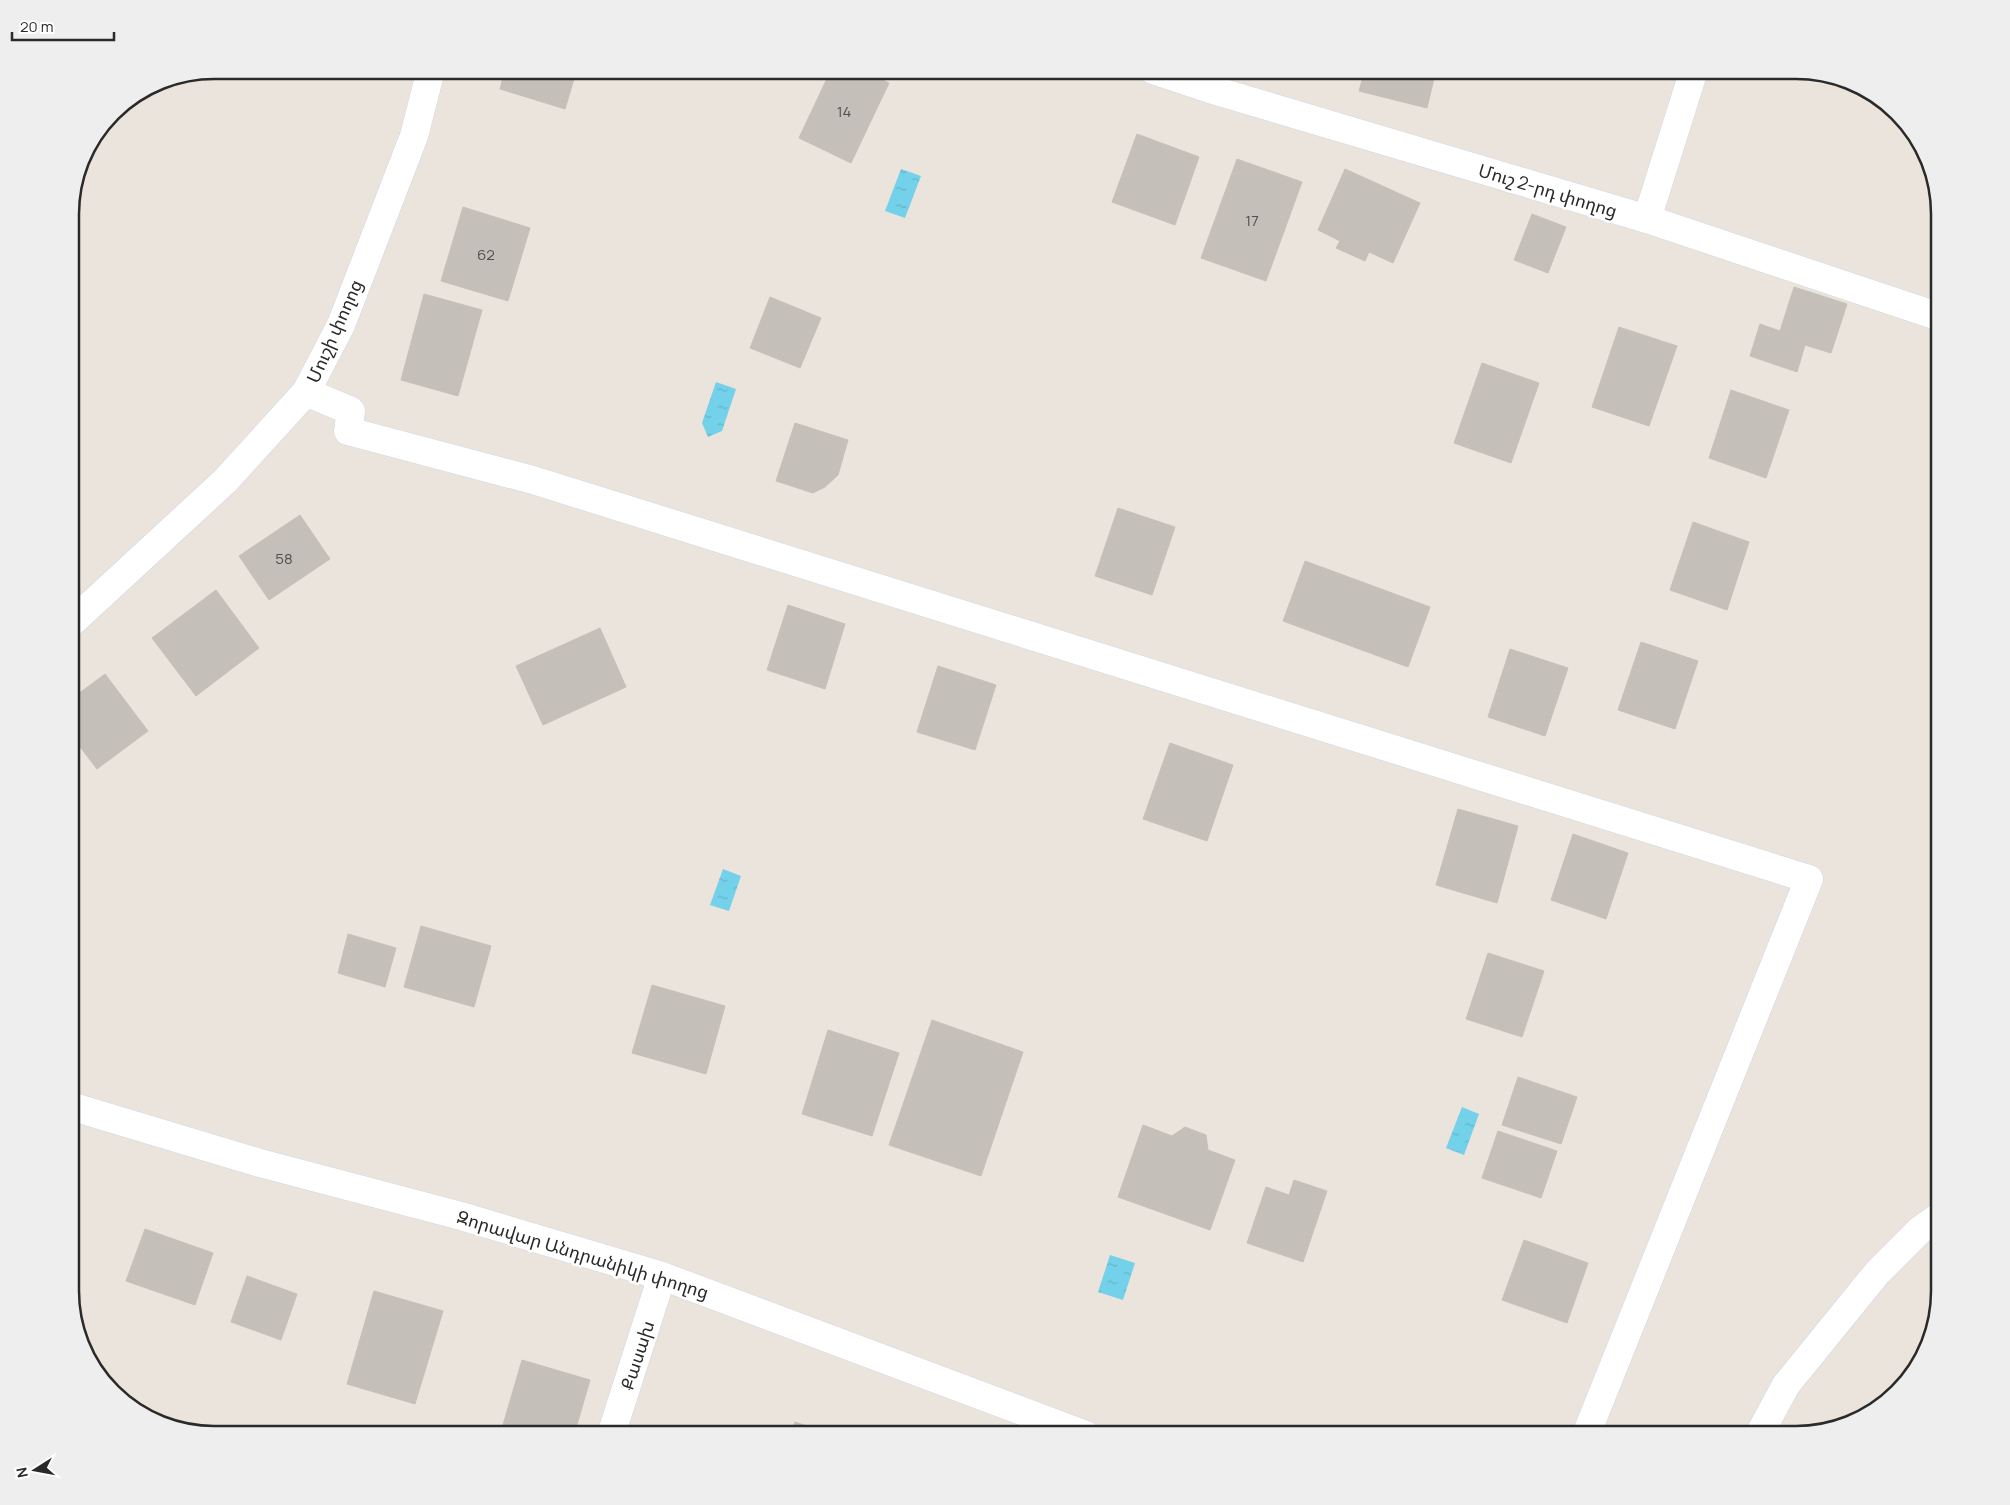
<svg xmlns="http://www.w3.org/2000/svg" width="2010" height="1505" font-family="Manrope,'Noto Sans Armenian',sans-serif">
<defs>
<pattern id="water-ripples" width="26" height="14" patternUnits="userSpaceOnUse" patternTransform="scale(1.25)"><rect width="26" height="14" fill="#73d1ea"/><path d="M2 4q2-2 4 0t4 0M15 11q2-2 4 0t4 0" fill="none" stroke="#64b4c9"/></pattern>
</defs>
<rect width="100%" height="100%" fill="#ebe4dc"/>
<g fill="url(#water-ripples)">
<path d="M901,169L921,176L905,218L885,211Z"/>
<path d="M716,382L736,389L722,431L708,437L702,423Z"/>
<path d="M723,869L741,876L729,911L710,905Z"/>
<path d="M1462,1107L1479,1114L1464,1155L1446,1148Z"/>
<path d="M1110,1255L1135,1263L1123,1300L1098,1292Z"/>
</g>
<g fill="#c4bfb8" stroke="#c7c0b6">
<path d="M505,70H544L574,79L565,109L500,89Z"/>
<path d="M831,70H861L889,83L851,163L799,138Z"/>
<path d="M1365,70H1436L1427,108L1359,91Z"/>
<path d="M1817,73L1841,77L1818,81Z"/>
<path d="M1137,134L1199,157L1175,225L1112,202Z"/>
<path d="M1237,159L1302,182L1266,281L1201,258Z"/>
<path d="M1345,169L1420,203L1393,263L1369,252L1365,261L1336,248L1340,241L1318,230Z"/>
<path d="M463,207L530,228L508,301L441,281Z"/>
<path d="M1532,214L1566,227L1548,273L1514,260Z"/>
<path d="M1794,287L1847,304L1831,353L1805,345L1797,372L1750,356L1760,324L1780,331Z"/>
<path d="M424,294L482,310L458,396L401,380Z"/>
<path d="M770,297L821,318L800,368L750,348Z"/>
<path d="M1619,327L1677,346L1649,426L1592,407Z"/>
<path d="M1482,363L1539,383L1511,463L1454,443Z"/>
<path d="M1731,390L1789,410L1766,478L1709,458Z"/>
<path d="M795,423L848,440L838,475L825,487L813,493L776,481Z"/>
<path d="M1118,508L1175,527L1152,595L1095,576Z"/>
<path d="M300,515L330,559L269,600L239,556Z"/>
<path d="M1693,522L1749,542L1727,610L1670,590Z"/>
<path d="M1305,561L1430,607L1408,667L1283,621Z"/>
<path d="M216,590L259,648L196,696L152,638Z"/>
<path d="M788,605L845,624L825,689L767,670Z"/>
<path d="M600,628L626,687L543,725L516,666Z"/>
<path d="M1641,642L1698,661L1675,729L1618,710Z"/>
<path d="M1510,649L1568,668L1545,736L1488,717Z"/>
<path d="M938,666L996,685L975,750L917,732Z"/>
<path d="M105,674L148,731L97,769L70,734V700Z"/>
<path d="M1170,743L1233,765L1207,841L1143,819Z"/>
<path d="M1458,809L1518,826L1497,903L1436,885Z"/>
<path d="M1573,834L1628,853L1606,919L1551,900Z"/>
<path d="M421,926L491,946L474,1007L404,987Z"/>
<path d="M348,934L396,948L385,987L338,973Z"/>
<path d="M1488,953L1544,971L1522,1037L1466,1019Z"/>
<path d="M652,985L725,1006L706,1074L632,1053Z"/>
<path d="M932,1020L1023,1052L981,1176L889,1145Z"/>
<path d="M828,1030L899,1053L872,1136L802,1114Z"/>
<path d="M1518,1077L1577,1097L1561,1144L1502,1125Z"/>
<path d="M1143,1125L1172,1136L1185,1127L1206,1135L1208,1150L1235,1160L1210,1230L1118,1197Z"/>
<path d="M1498,1131L1557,1151L1541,1198L1482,1178Z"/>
<path d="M1294,1180L1327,1191L1303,1262L1247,1243L1266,1187L1289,1195Z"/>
<path d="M145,1229L213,1253L195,1305L126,1281Z"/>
<path d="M1524,1240L1588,1263L1567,1323L1502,1300Z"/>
<path d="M247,1276L297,1294L281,1340L231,1322Z"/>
<path d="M374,1291L443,1311L415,1404L347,1384Z"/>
<path d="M522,1360L590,1380L574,1435H500Z"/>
<path d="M795,1422L833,1435H790Z"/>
</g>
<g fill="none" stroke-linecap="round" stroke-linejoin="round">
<defs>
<g id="minor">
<path d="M1153,70L1210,89L1647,219L1940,317"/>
<path d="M1647,219L1694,70"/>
<path d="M306,392L351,411L348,431L533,480L1809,879L1586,1435"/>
<path d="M70,624L225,481L306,392L341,325L414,136L431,70"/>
<path d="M70,1106L260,1163L461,1216L662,1276L1086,1435"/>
<path d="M611,1435L662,1276"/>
<path d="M1759,1435L1786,1385L1877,1273L1920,1230L1940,1216"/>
</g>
</defs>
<use href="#minor" stroke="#d2d6e2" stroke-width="29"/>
<use href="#minor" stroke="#fff" stroke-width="28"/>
</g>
<g text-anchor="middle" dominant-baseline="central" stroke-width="5" stroke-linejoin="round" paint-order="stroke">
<g font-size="15" fill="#504f4e">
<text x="844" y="111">14</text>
<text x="1252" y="220">17</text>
<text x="486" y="254">62</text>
<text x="284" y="558">58</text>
</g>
<g font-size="18" fill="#2a2a2a" stroke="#fff">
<text transform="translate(1548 190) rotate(17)">Մուշ 2-րդ փողոց</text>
<text transform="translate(334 331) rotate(-66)">Մուշի փողոց</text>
<text transform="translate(583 1254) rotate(17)">Զորավար Անդրանիկի փողոց</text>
<text transform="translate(637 1355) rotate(-72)">Քասախ</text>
</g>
</g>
<path d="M0 0H2010V1505H0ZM214 79H1796A135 135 0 0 1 1931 214V1291A135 135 0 0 1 1796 1426H214A135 135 0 0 1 79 1291V214A135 135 0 0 1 214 79Z" fill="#eee" fill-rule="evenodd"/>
<path fill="none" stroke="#2a2a2a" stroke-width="2.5" d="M214 79H1796A135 135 0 0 1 1931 214V1291A135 135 0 0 1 1796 1426H214A135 135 0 0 1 79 1291V214A135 135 0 0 1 214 79Z"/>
<g transform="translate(35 1470) rotate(259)" stroke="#ffffff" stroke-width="4" paint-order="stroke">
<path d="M0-4L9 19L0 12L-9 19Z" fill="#2a2a2a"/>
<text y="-8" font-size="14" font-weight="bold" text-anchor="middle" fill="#2a2a2a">N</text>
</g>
<path d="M12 32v8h102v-8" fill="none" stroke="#2a2a2a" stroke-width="2.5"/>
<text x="20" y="32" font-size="15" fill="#2a2a2a" stroke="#ffffff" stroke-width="4" paint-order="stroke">20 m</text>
</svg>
